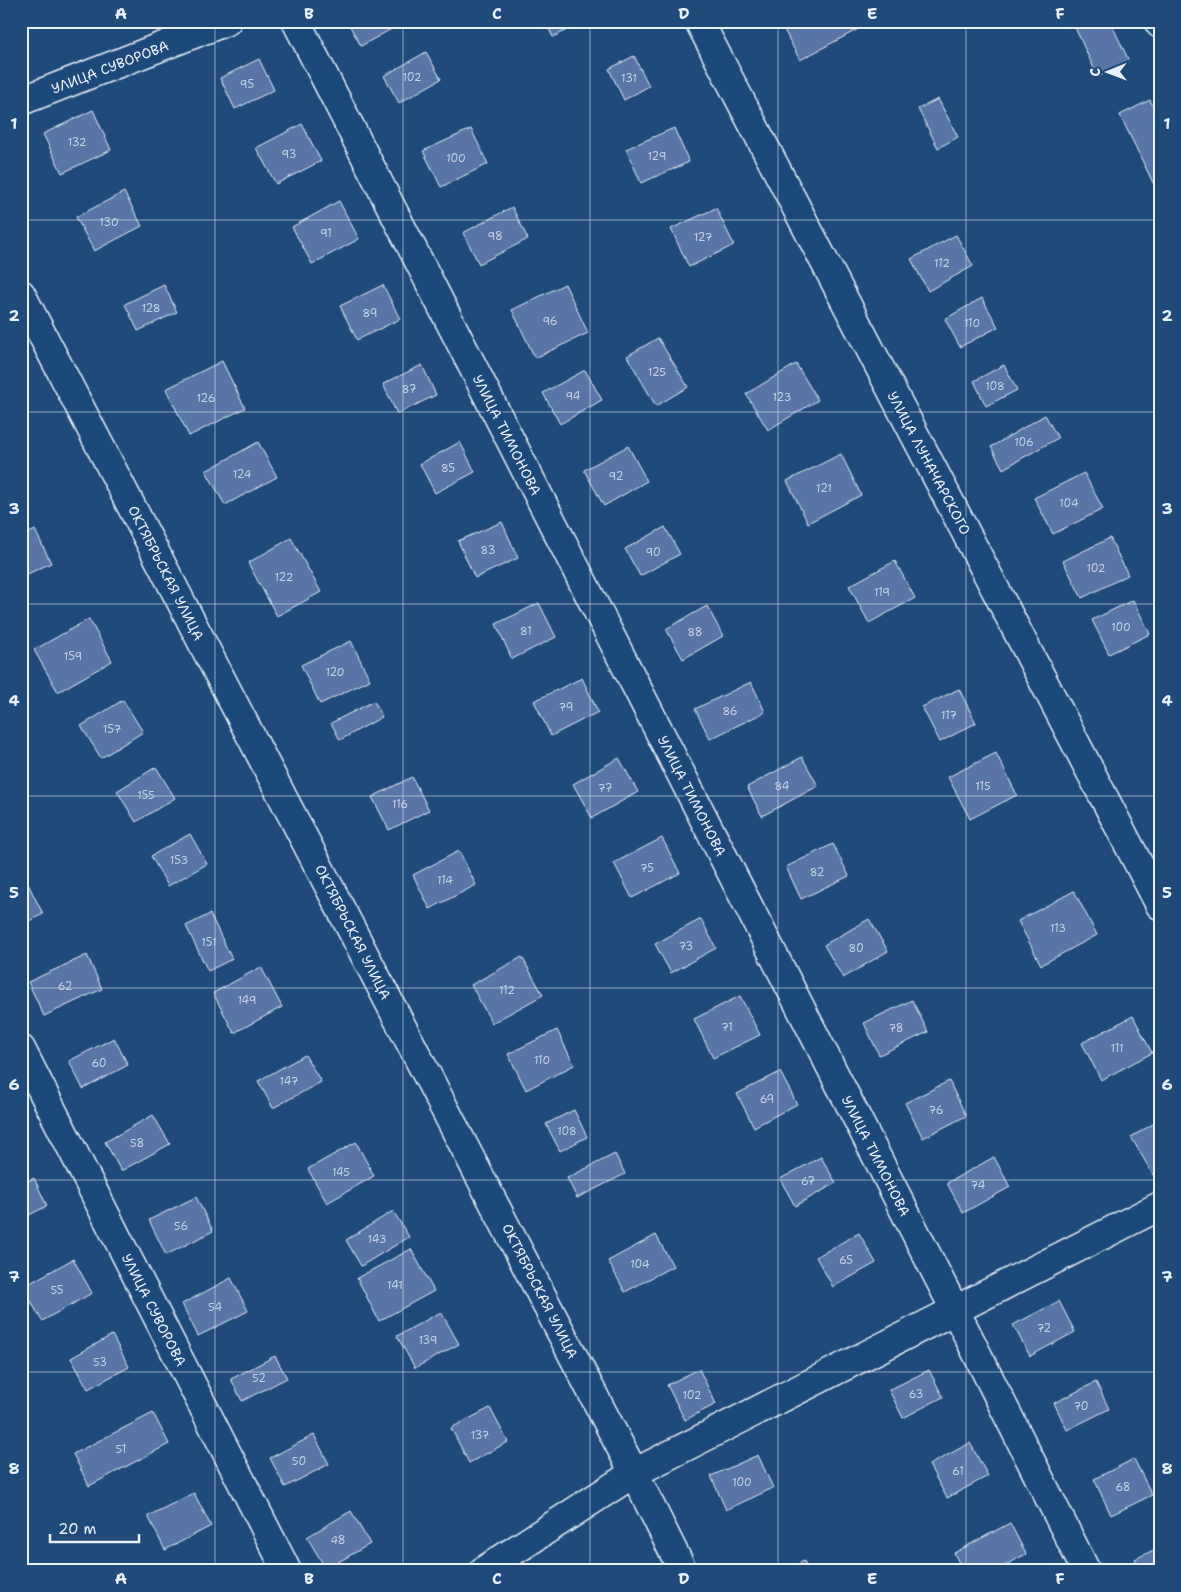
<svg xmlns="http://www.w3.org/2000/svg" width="1181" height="1592" font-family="'Shantell Sans',sans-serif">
<rect width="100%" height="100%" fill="#1f4a7a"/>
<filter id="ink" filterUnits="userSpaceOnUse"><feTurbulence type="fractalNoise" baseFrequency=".02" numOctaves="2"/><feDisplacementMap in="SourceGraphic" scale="10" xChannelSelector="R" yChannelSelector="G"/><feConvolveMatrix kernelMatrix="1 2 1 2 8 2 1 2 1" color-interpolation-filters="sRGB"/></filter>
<g filter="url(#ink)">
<g fill="#5974a5" stroke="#e8f1f8">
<path d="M347,21H401L402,23L361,46Z"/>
<path d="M545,21H585L553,37Z"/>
<path d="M791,21H861L864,26L800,60L782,26Z"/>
<path d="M1072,21H1110L1129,61L1098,77Z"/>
<path d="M426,52L441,79L399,103L384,76Z"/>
<path d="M634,56L649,86L624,100L609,69Z"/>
<path d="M259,59L274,90L235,109L220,78Z"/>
<path d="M938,99L958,137L938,148L918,109Z"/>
<path d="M1150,100L1160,120V197L1120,115Z"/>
<path d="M93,110L111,150L62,173L43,134Z"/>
<path d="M302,124L321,161L276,184L256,148Z"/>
<path d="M674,128L689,162L641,183L626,149Z"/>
<path d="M471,129L488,164L441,187L423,151Z"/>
<path d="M124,192L142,226L94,251L76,217Z"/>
<path d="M339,201L359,239L312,264L292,227Z"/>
<path d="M512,207L528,239L479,264L463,233Z"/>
<path d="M716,208L734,245L689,267L671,229Z"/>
<path d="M956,235L973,266L928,291L911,259Z"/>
<path d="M565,284L588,333L535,358L512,310Z"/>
<path d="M164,285L177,312L138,331L125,304Z"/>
<path d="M383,285L400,319L357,340L340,306Z"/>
<path d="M982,298L998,327L960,347L945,319Z"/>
<path d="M658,338L688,387L656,406L627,356Z"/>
<path d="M222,361L245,408L189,436L166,389Z"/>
<path d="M796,364L818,400L768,430L746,394Z"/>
<path d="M422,365L436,395L397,414L383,384Z"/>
<path d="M1004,365L1017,390L986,406L974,381Z"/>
<path d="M585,370L602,400L560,424L543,393Z"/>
<path d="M1045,415L1058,438L1003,469L991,447Z"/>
<path d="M258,442L277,477L225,505L206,471Z"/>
<path d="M460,442L475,472L435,493L420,464Z"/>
<path d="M628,446L647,481L604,506L584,470Z"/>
<path d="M841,454L861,495L808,523L787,481Z"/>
<path d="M1084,473L1103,509L1053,534L1034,498Z"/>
<path d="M502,522L518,558L475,578L458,541Z"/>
<path d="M665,527L680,554L640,576L625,549Z"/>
<path d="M35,530L51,563L21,577V537Z"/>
<path d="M291,538L321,592L277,616L248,563Z"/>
<path d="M1110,538L1128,575L1082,598L1063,561Z"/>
<path d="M895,561L915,598L869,623L849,586Z"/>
<path d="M1133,600L1150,634L1109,654L1092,620Z"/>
<path d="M539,603L556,637L512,659L496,624Z"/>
<path d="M707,606L723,636L683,659L666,629Z"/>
<path d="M89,619L112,661L58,692L34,650Z"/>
<path d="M351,641L370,680L320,704L301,665Z"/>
<path d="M582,678L598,712L551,736L534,701Z"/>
<path d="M751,682L765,712L710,739L695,709Z"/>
<path d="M959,689L976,723L940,742L922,707Z"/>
<path d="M123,700L143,732L101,758L81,726Z"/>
<path d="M374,701L382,717L340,740L331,723Z"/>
<path d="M996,753L1017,795L970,819L948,777Z"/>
<path d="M802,757L818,786L762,816L747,787Z"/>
<path d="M619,758L638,792L592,818L573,784Z"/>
<path d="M156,767L175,798L136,822L117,791Z"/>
<path d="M412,777L429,810L389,830L372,797Z"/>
<path d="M190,834L207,864L168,886L151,856Z"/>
<path d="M662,838L680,873L632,898L614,863Z"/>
<path d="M833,844L849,876L801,899L786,867Z"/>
<path d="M459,851L476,885L430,909L413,875Z"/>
<path d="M28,884L43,914L21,925V887Z"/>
<path d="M1074,891L1097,935L1041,965L1018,921Z"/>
<path d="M210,914L232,959L208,971L186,926Z"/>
<path d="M701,919L716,948L671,973L655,944Z"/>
<path d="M869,919L888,951L843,978L824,945Z"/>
<path d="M87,955L102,989L44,1016L28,982Z"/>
<path d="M522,957L543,995L492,1023L471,985Z"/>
<path d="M261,967L282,1007L234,1033L213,993Z"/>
<path d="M740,996L760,1035L713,1058L694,1019Z"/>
<path d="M912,1000L928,1032L879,1055L864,1023Z"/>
<path d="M1133,1016L1152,1053L1101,1080L1082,1043Z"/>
<path d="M557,1030L574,1065L526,1090L508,1054Z"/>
<path d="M114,1038L128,1065L83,1089L69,1061Z"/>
<path d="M305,1055L321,1082L273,1108L258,1081Z"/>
<path d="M780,1072L797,1104L754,1127L737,1094Z"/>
<path d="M949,1081L966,1116L923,1138L905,1103Z"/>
<path d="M574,1110L587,1137L560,1151L546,1124Z"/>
<path d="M153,1115L170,1144L121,1171L105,1142Z"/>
<path d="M1160,1120V1175L1155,1178L1131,1137Z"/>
<path d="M356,1142L374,1176L327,1203L308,1169Z"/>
<path d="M615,1154L625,1174L577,1198L567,1178Z"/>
<path d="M821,1157L836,1183L795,1206L780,1179Z"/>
<path d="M994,1157L1010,1187L963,1213L947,1183Z"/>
<path d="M34,1178L47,1206L21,1219V1185Z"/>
<path d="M196,1197L213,1231L166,1255L149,1220Z"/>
<path d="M393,1211L409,1237L361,1266L346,1240Z"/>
<path d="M859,1233L876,1263L833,1287L816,1257Z"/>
<path d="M656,1235L673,1266L625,1292L608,1261Z"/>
<path d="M411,1249L434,1291L379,1321L357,1278Z"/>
<path d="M73,1259L92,1293L42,1321L23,1287Z"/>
<path d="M231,1278L248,1311L198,1336L182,1304Z"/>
<path d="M1059,1301L1075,1332L1030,1356L1013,1325Z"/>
<path d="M441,1312L459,1344L415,1368L397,1336Z"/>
<path d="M112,1335L129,1367L88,1389L71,1358Z"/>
<path d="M275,1356L287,1378L242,1401L231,1379Z"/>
<path d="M699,1369L716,1404L685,1420L667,1385Z"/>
<path d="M929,1370L943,1397L903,1418L889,1390Z"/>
<path d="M1096,1382L1109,1409L1067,1430L1054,1403Z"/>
<path d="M490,1408L508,1442L469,1463L451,1428Z"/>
<path d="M153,1413L169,1444L89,1486L73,1454Z"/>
<path d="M314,1435L329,1464L285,1487L270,1458Z"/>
<path d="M970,1443L988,1476L947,1498L929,1465Z"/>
<path d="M758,1455L773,1488L726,1510L711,1476Z"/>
<path d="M1134,1459L1152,1495L1111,1515L1094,1479Z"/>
<path d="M194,1493L211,1526L165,1550L148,1516Z"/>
<path d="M351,1511L370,1544L326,1569L307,1537Z"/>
<path d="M1010,1523L1026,1554L995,1571H963L954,1553Z"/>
<path d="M1160,1547V1571H1140L1135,1559Z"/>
<path d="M804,1561L808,1571H784Z"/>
</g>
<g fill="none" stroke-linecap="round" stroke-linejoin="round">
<defs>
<g id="minor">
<path d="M296,21L955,1310L1086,1571"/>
<path d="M699,21L1160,905"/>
<path d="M1158,21L1160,24"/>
<path d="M21,101L227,21"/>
<path d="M21,294L634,1473L683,1571"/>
<path d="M21,1049L287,1571"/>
<path d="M483,1571L634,1473L1160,1206"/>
</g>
</defs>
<use href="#minor" stroke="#e8f1f8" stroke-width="31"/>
<use href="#minor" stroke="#1f4a7a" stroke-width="28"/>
</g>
</g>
<path fill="none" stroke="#e8f1f8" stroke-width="1" stroke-opacity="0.55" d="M215,21V1571M403,21V1571M590,21V1571M778,21V1571M966,21V1571M21,220H1160M21,412H1160M21,604H1160M21,796H1160M21,988H1160M21,1180H1160M21,1372H1160"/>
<g text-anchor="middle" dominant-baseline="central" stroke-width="4" stroke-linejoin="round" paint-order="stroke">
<g font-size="11" fill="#c4d2e3">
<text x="412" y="77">102</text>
<text x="629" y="78">131</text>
<text x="247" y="84">95</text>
<text x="77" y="142">132</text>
<text x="289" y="154">93</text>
<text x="657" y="156">129</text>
<text x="456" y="158">100</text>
<text x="109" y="222">130</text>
<text x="326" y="233">91</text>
<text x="495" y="236">98</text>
<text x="703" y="237">127</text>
<text x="942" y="263">112</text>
<text x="151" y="308">128</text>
<text x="370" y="313">89</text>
<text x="550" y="321">96</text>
<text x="972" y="323">110</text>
<text x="657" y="372">125</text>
<text x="995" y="386">108</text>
<text x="409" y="389">87</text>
<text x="573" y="396">94</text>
<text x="782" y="397">123</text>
<text x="206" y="398">126</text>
<text x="1024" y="442">106</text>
<text x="448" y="468">85</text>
<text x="242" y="474">124</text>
<text x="616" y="476">92</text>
<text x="824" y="488">121</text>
<text x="1069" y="503">104</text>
<text x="488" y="550">83</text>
<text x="653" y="552">90</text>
<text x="1096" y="568">102</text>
<text x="284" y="577">122</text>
<text x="882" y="592">119</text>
<text x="1121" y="627">100</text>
<text x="526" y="631">81</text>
<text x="695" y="632">88</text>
<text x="73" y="656">159</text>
<text x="335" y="672">120</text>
<text x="566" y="707">79</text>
<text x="730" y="711">86</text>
<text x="949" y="715">117</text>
<text x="112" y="729">157</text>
<text x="782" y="786">84</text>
<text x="983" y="786">115</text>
<text x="605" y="788">77</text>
<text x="146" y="795">155</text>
<text x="400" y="804">116</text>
<text x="179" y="860">153</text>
<text x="647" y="868">75</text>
<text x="817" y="872">82</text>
<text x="445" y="880">114</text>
<text x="1058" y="928">113</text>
<text x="209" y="942">151</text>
<text x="686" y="946">73</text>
<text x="856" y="948">80</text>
<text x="65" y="986">62</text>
<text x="507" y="990">112</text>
<text x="247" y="1000">149</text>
<text x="727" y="1027">71</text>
<text x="896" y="1028">78</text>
<text x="1117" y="1048">111</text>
<text x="542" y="1060">110</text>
<text x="99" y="1063">60</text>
<text x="289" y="1081">147</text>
<text x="767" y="1099">69</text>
<text x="936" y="1110">76</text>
<text x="567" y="1131">108</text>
<text x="137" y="1143">58</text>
<text x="341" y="1172">145</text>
<text x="808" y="1181">67</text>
<text x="978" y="1185">74</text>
<text x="181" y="1226">56</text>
<text x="377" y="1239">143</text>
<text x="846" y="1260">65</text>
<text x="640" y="1264">104</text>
<text x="395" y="1285">141</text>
<text x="57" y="1290">55</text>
<text x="215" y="1307">54</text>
<text x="1044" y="1328">72</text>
<text x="428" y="1340">139</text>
<text x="100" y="1362">53</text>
<text x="259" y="1378">52</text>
<text x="916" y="1394">63</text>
<text x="692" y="1395">102</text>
<text x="1081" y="1406">70</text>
<text x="480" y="1435">137</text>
<text x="121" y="1449">51</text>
<text x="299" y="1461">50</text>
<text x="958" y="1471">61</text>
<text x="742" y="1482">100</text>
<text x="1123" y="1487">68</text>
<text x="338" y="1540">48</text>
</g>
<g font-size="14" fill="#e8f1f8" stroke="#1f4a7a">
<text transform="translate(110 67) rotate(-21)">УЛИЦА СУВОРОВА</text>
<text transform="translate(507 435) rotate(63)">УЛИЦА ТИМОНОВА</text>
<text transform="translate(929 463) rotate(62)">УЛИЦА ЛУНАЧАРСКОГО</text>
<text transform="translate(166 573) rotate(63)">ОКТЯБРЬСКАЯ УЛИЦА</text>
<text transform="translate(692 796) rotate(63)">УЛИЦА ТИМОНОВА</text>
<text transform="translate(353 932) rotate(63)">ОКТЯБРЬСКАЯ УЛИЦА</text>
<text transform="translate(876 1156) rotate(63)">УЛИЦА ТИМОНОВА</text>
<text transform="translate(540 1291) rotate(63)">ОКТЯБРЬСКАЯ УЛИЦА</text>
<text transform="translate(154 1310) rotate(63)">УЛИЦА СУВОРОВА</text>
</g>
</g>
<rect width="1181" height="1592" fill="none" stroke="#1f4a7a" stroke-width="55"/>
<g transform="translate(1108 72) rotate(269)" stroke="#1f4a7a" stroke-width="4" paint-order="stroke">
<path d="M0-4L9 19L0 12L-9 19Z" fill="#e8f1f8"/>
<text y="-8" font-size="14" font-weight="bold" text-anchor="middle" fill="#e8f1f8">С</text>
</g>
<path d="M50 1534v8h89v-8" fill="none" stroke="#e8f1f8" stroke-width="2.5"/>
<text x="58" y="1534" font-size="15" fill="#e8f1f8" stroke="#1f4a7a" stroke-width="4" paint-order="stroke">20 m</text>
<rect x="28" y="28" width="1126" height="1536" fill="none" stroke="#e8f1f8" stroke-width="2"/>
<g font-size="16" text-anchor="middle" font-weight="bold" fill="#e8f1f8">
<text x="121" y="19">A</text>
<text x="309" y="19">B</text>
<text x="497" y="19">C</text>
<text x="684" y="19">D</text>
<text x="872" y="19">E</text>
<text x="1060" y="19">F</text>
<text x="14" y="129">1</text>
<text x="1167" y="129">1</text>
<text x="14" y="321">2</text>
<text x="1167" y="321">2</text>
<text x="14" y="514">3</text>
<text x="1167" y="514">3</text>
<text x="14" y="706">4</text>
<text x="1167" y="706">4</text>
<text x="14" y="898">5</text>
<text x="1167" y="898">5</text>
<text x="14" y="1090">6</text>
<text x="1167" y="1090">6</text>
<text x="14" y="1282">7</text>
<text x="1167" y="1282">7</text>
<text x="14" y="1474">8</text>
<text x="1167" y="1474">8</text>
<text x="121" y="1584">A</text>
<text x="309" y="1584">B</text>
<text x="497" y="1584">C</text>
<text x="684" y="1584">D</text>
<text x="872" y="1584">E</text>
<text x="1060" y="1584">F</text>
</g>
</svg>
